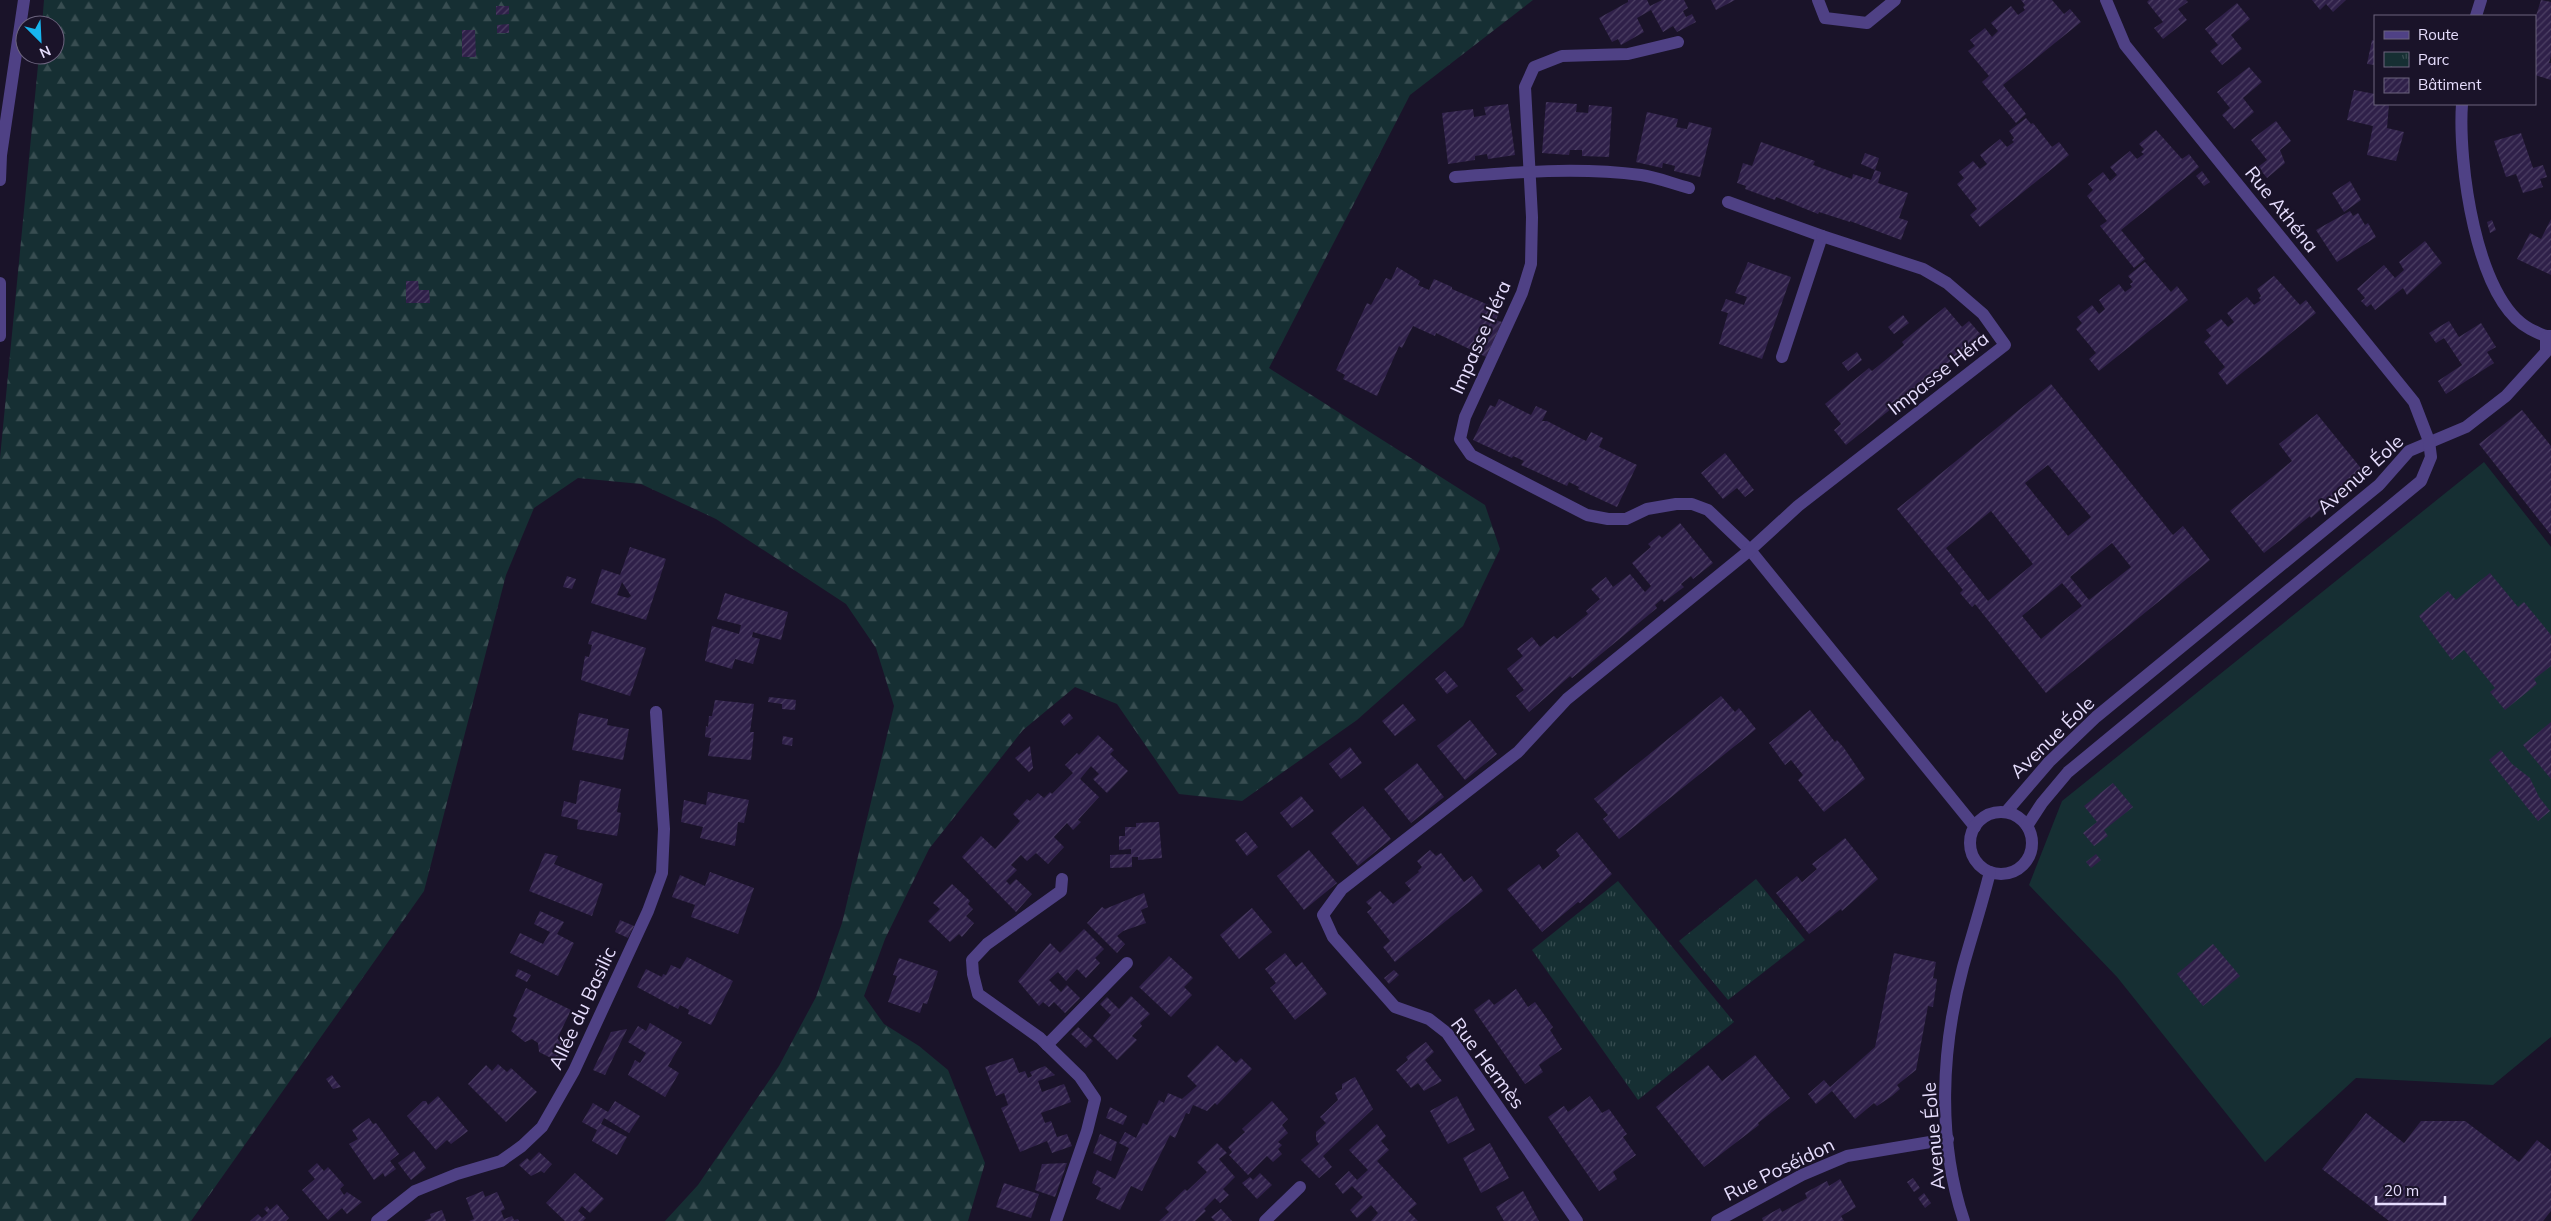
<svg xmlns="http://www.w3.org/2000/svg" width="2551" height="1221" font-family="Mulish,sans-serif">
<defs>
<pattern id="forest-firs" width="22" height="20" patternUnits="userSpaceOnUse" patternTransform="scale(1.25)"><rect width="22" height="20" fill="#162f33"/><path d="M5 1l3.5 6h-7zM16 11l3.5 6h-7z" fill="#384d51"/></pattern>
<pattern id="park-tufts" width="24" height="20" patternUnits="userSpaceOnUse" patternTransform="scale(1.25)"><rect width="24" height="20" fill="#162f33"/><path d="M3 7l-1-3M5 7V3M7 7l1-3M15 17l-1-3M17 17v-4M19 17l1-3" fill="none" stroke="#384d51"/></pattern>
<pattern id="building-hatch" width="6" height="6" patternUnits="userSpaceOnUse" patternTransform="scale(1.25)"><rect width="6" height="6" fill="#2f2049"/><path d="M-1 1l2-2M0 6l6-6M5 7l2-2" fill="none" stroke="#4d4064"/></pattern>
</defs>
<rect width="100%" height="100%" fill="#1a1329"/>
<path fill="url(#forest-firs)" d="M44,0H1533L1410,95L1269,368L1485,505L1500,549L1463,626L1357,720L1242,801L1179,794L1117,704L1075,687L1023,730L929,849L885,939L864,996L884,1024L919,1046L948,1070L985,1163L968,1221H665L698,1185L779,1066L816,997L842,923L894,706L876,648L846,604L716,519L641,484L578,478L534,508L506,575L424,891L191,1221H0V458L39,55H55V25H42Z"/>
<g fill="url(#park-tufts)">
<path d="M1756,879L1805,940L1728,1000L1679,941Z"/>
<path d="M1618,881L1734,1022L1638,1100L1532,950Z"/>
</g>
<path fill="#162f33" d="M2484,462L2551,547V1037L2493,1085L2356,1078L2265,1162L2117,977L2029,885L2062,801Z"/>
<g fill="url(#building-hatch)" fill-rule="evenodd">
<path d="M1628,0H1647L1650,6L1662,0H1684L1688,8L1683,11L1686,17L1692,14L1696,22L1677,32L1673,26L1663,32L1651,10L1637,18L1644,32L1621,45L1618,39L1612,42L1599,18L1628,2Z"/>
<path d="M1711,0H1735L1716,10Z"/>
<path d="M2021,0H2052L2064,14L2070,9L2081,22L2003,85L2026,114L2016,123L1982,82L1989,76L1968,51L1975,46L1970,40L1985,28L1992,37L1998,31L1991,23L2011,6L2018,15L2025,10L2023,7L2025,5Z"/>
<path d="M2149,0H2186L2188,2L2178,9L2187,20L2163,39L2154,28L2163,22L2147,2Z"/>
<path d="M2312,0H2346L2333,12L2326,4L2320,10Z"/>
<path d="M2541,0L2551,2V56L2549,63H2551V80L2535,75V19Z"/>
<path d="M2237,3L2250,19L2231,35L2242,49L2222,65L2210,51L2218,45L2205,29Z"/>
<path d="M496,6H509V14L496,15Z"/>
<path d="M509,24V33H497V25Z"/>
<path d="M462,30H475L476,57H462Z"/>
<path d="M2372,40L2375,41V65L2367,64Z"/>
<path d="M2249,67L2262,82L2243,98L2254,112L2234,129L2222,115L2230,108L2217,92Z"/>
<path d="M2354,90L2375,94V104H2389L2387,128L2404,132L2396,161L2367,155L2373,126L2347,120Z"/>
<path d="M1546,102L1577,104L1576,112L1588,113L1589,105L1612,107L1609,157L1582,156V150H1570L1569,155L1542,153Z"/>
<path d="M1508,104L1515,155L1488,159L1487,154L1475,156V160L1448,164L1442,113L1473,109L1474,117L1486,115L1484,107Z"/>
<path d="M1647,112L1678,119L1676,127L1687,129L1689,122L1712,128L1700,177L1674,171L1675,166L1663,163L1662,168L1636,162Z"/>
<path d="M2026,118L2031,124L2033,123L2052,147L2059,142L2069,155L1980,227L1970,215L1977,209L1957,184L1964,178L1959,172L1973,161L1980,169L1987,164L1980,155L2000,139L2007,147L2014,142L2012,140L2014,138L2009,131Z"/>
<path d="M2276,121L2291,141L2280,150L2285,163L2267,178L2258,167L2267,160L2251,140Z"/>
<path d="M2156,130L2182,159L2189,154L2199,167L2121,230L2145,259L2134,268L2100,226L2107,221L2087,196L2093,190L2088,184L2103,172L2110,181L2117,175L2110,167L2130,151L2137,159L2144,154L2141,152L2144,149L2139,144Z"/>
<path d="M2521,133L2533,168L2543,165L2547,177L2540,179L2543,187L2523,193L2516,174L2506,177L2494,141Z"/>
<path d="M1761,142L1815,161L1813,165L1852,179L1853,174L1871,180L1875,170L1861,164L1865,153L1879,158L1875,170L1881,172L1878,183L1908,193L1899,218L1908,221L1901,240L1850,221V222L1819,212L1818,214L1776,197L1775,200L1745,189L1746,186L1737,183L1743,163L1752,166Z"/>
<path d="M2202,171L2210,182L2204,186L2196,176Z"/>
<path d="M2350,181L2361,200L2344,212L2332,193Z"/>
<path d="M2350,211L2353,216L2358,213L2365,225L2368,223L2376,237L2337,262L2316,230Z"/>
<path d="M2551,219V275L2517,259L2530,233L2541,239Z"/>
<path d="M2492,220L2496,230L2490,233L2487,222Z"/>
<path d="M2425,241L2442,263L2407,295L2403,288L2375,310L2371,304L2367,307L2361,301L2365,298L2357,289L2384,265L2395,278L2404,270L2399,262Z"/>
<path d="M1748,262L1791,277L1762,359L1719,344L1728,313L1721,311L1726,299L1744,305L1747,297L1735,293Z"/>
<path d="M2145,262L2171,292L2177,286L2188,300L2099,371L2089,359L2096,353L2076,329L2082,323L2077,317L2092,305L2099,314L2105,309L2099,300L2119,284L2125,292L2132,287L2130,284L2133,282L2128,276Z"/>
<path d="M1397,267L1420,281L1418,285L1429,290L1434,279L1452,287V289L1500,310L1496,320L1502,322L1486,357L1436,333L1435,336L1413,326L1402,348L1399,346L1377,396L1343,379L1345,375L1336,370L1367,303L1371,305L1386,278L1391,280Z"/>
<path d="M2274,276L2300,305L2306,300L2316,313L2227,385L2218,373L2225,367L2204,342L2211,336L2206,330L2221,319L2228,327L2234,322L2227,313L2247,297L2254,305L2261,300L2259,298L2261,296L2257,289Z"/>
<path d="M406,281H418L419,290H429L430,303H406Z"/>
<path d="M1945,307L1962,327L1969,321L1982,336L1846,445L1834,430L1841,424L1825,404L1869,368L1872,371L1904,345L1902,342Z"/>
<path d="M1903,315L1909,323L1894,334L1888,327Z"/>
<path d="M2449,321L2459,337L2481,323L2496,347L2487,352L2494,363L2446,394L2438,381L2462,365L2444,338L2436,343L2429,333Z"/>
<path d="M1857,352L1862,360L1848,371L1842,363Z"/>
<path d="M2051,384L2173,535L2183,526L2210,560L2046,693L1975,604L1972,607L1960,593L1963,590L1897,509ZM2048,465L2091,517L2068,536L2025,483ZM1991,511L2033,564L1988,601L1946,548ZM2112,543L2131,567L2089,600L2070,577ZM2062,583L2082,606L2041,639L2022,616Z"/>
<path d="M1499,399L1531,415L1536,406L1547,411L1542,421H1547L1586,441L1591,432L1603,438L1599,447L1637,465L1617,507L1578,489L1579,487L1569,482L1567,486L1521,465L1524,461L1513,456L1512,458L1473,440L1490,405L1495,407Z"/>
<path d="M2522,410L2551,446V535L2479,444Z"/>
<path d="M2317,414L2364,472L2311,518L2310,516L2264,553L2230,511L2292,461L2279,444Z"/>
<path d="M1725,453L1754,490L1745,497L1737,488L1723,499L1701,473Z"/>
<path d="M1680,523L1713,563L1693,579L1691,576L1681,584L1684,587L1664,602L1662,599L1655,605L1657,608L1572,678L1570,676L1529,712L1516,696L1524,690L1507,669L1523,656L1517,649L1532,637L1540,647L1554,636L1557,639L1588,614L1586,611L1600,599L1591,589L1606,577L1613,587L1630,574L1645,592L1651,586L1632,563L1651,547L1648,544L1659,535L1662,538Z"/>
<path d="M630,547L666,559L646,620L591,603L602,569L620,575ZM622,582L631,596L628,598L617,595Z"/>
<path d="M2490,573L2518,607L2524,602L2551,635V666L2534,679L2537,684L2505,710L2490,692L2495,688L2464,650L2452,660L2419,616L2448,591L2456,600Z"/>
<path d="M567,576L576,579L572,589L563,587Z"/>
<path d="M725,593L788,612L781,640L753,632L752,637L760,639L753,664L735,659L732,669L705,661L712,626L739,634L741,625L717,619Z"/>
<path d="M592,631L646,648L630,696L581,680L585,656L589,657L592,645L588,644Z"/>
<path d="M1445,671L1458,686L1447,694L1435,679Z"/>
<path d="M1721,696L1735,712L1739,708L1756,729L1619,839L1603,819L1608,815L1594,799Z"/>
<path d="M769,697L796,700L795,710L782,709V704L768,702Z"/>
<path d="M715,700L754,704L750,732H754L751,760L708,756L711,738L705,737L706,726L708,727L709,716H712Z"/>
<path d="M1403,704L1416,720L1395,736L1382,721Z"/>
<path d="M1810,710L1835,742L1837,740L1844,748L1865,779L1824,812L1798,780L1803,775L1791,760L1785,765L1769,743Z"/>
<path d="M579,713L608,719L607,725L629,729L623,760L572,750Z"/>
<path d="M1069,713L1073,718L1064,726L1060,721Z"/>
<path d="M1470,720L1497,754L1465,780L1437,746Z"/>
<path d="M2551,722V779L2523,745Z"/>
<path d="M1098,735L1114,750L1110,754L1128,771L1107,793L1093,779L1099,774L1091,766L1080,779L1099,797L1078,820L1081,822L1073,830L1067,823L1054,837L1064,847L1048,864L1036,853L1027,861L1021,855L1011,865L1017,870L1006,881L1010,885L1016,879L1032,894L1016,912L962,857L981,836L995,849L1020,821L1013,814L1027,799L1030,801L1038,793L1044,798L1050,792L1052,794L1073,773L1065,765L1077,753L1079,755Z"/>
<path d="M783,736L793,738L792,746L782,744Z"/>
<path d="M1030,746L1033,768L1029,772L1015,758Z"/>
<path d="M1350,747L1362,763L1341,779L1329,764Z"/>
<path d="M2501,750L2512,764L2530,778L2539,797L2550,811L2538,821L2489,760Z"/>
<path d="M1417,763L1444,797L1411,823L1384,789Z"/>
<path d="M580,780L621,789L617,812L621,813L617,836L577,829L578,820L561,816L564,801L576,804Z"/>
<path d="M2113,783L2133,807L2104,830L2108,836L2094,846L2083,833L2097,822L2084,806Z"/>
<path d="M708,792L749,800L744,823L738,822L735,846L700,838L703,827L681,822L684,800L706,805Z"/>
<path d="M1301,796L1314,811L1292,828L1280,813Z"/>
<path d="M1363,806L1391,839L1358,866L1331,833Z"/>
<path d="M1159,822L1162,858L1138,860V857H1132V867L1110,868V855L1131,854V849L1119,850V836H1125V827H1136V823Z"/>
<path d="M1246,832L1258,847L1247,856L1235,840Z"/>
<path d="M1577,832L1612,874L1580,903L1578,902L1542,932L1507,889L1539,864L1543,870L1560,856L1556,850Z"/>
<path d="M1845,838L1878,879L1842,911L1841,909L1809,934L1776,893L1797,876L1802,882L1817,869L1812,864Z"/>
<path d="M1309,850L1337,883L1304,910L1277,876Z"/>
<path d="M1430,850L1436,856L1441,853L1464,882L1472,876L1483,891L1395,962L1383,947L1390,941L1367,912L1372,908L1366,902L1380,891L1393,904L1411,890L1405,883L1419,872L1418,871L1422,867L1417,861Z"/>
<path d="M545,853L558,856L554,864L603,884L592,916L529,891Z"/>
<path d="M2096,854L2101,860L2091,868L2086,862Z"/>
<path d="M710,872L754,888L738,934L691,917L695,905L672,897L680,875L705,886Z"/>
<path d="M952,884L970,901L968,904L973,909L966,916L974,923L962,937L959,934L950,942L928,921L940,909L933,903Z"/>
<path d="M1144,893L1148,907L1141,910L1146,923L1123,931L1117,936L1125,944L1117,953L1087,923L1102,907L1105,909Z"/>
<path d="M1252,908L1272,932L1239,959L1220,935Z"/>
<path d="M540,911L564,922L557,934L574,943L558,976L510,953L520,933L543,944L550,932L534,924Z"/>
<path d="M620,920L634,926L628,938L615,932Z"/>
<path d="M1084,929L1104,949L1095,958L1100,963L1086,978L1077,969L1066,981L1058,972L1049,980L1061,992L1067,985L1080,998L1065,1013L1054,1002L1049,1007L1043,1002L1039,1006L1018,981L1050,943L1060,953Z"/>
<path d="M2213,944L2240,976L2203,1006L2177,974Z"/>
<path d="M1285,953L1296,967L1302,962L1327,994L1295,1020L1270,988L1276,983L1265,969Z"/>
<path d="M1894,953L1936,962L1933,978L1937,979L1933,1007L1928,1006L1916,1070L1897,1085L1900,1089L1892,1096L1877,1106L1874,1103L1855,1119L1832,1091L1816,1104L1808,1094L1824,1080L1830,1087L1875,1047Z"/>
<path d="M1169,956L1193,978L1184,987L1192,995L1171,1017L1139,987Z"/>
<path d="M687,957L733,981L711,1025L688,1014L689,1010L680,1005L678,1009L637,987L646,969L662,977L663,974L666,975L671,965L680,969Z"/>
<path d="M899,958L938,971L927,1004L923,1003L920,1013L888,1002L897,976L893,975Z"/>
<path d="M518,969L531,975L527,982L515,976Z"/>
<path d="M1394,970L1399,975L1389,984L1384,978Z"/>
<path d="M526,988L571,1010L559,1035L568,1040L557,1061L539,1052L538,1043L532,1039L525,1042L511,1031L517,1018L513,1016Z"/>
<path d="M1516,989L1528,1007L1535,1002L1553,1027L1550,1030L1562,1049L1539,1065L1543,1072L1525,1084L1474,1010L1489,999L1494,1005Z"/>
<path d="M1131,996L1150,1014L1140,1023L1142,1026L1132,1036L1137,1040L1117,1060L1093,1036L1111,1015L1100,1004L1107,997L1119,1009Z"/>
<path d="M650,1023L682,1042L668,1066L679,1073L665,1097L628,1075L635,1060L640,1063L646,1053L628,1042L638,1026L646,1031Z"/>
<path d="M1078,1027L1093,1041L1086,1048L1071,1034Z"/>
<path d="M627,1029L605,1075L593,1070L611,1032Z"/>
<path d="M1426,1042L1434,1052L1425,1060L1442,1081L1424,1091L1418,1083L1411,1088L1396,1070L1408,1060L1406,1057Z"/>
<path d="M1217,1045L1236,1063L1241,1058L1252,1069L1217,1105L1215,1103L1207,1111L1193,1105L1189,1114L1186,1113L1175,1138L1170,1135L1142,1191L1131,1186L1120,1210L1096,1199L1101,1188L1092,1183L1097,1170L1115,1179L1129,1148L1119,1143L1125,1132L1136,1138L1143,1123L1147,1125L1159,1100L1164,1103L1168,1093L1182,1099L1197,1086L1187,1076Z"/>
<path d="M1755,1055L1790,1098L1758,1123L1759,1125L1704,1167L1656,1107L1708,1065L1722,1081Z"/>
<path d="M1013,1058L1019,1073L1025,1071L1028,1078L1032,1076L1030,1072L1045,1066L1055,1075L1038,1081L1042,1092L1064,1084L1065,1086L1071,1102L1041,1113L1045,1123L1051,1121L1057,1137L1067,1134L1072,1146L1052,1153L1047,1141L1020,1152L1001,1108L1008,1105L1004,1093L996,1096L985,1067Z"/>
<path d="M498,1064L507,1072L511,1068L537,1092L506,1122L468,1084L486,1065L492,1071Z"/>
<path d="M332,1075L336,1081L341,1087L333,1089L326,1079Z"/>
<path d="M1355,1077L1373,1109L1323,1156L1332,1167L1319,1178L1301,1160L1319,1144L1316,1140V1132L1326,1123L1320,1117L1338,1100L1335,1093L1342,1089V1084Z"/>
<path d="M438,1096L468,1131L451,1144L447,1140L436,1150L407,1116L423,1101H426L428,1105Z"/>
<path d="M1457,1096L1475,1130L1448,1144L1430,1111Z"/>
<path d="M1590,1096L1602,1113L1609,1109L1627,1134L1623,1137L1636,1155L1613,1172L1617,1179L1599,1191L1548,1117L1564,1106L1568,1112Z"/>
<path d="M615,1101L640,1116L629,1133L604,1118L601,1124L627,1137L617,1155L592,1141L597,1130L582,1122L593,1103L608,1112Z"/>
<path d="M1272,1101L1288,1119L1282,1125L1288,1133L1278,1142L1282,1145L1278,1149L1282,1154L1273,1162L1267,1156L1248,1175L1229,1155L1232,1152L1228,1147L1245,1132L1242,1129Z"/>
<path d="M1110,1107L1127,1116L1123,1125L1106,1118Z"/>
<path d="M2366,1113L2404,1143L2421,1121H2465L2519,1162L2537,1140L2551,1151V1211L2543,1221H2389L2322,1169Z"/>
<path d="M369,1118L373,1124L376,1123L399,1154L390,1161L396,1169L385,1177L383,1173L374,1180L349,1144L358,1139L352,1130Z"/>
<path d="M1377,1124L1386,1136L1381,1141L1389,1150L1377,1161L1417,1204L1408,1211L1418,1221H1371L1378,1213L1371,1205L1357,1218L1350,1210L1363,1197L1352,1186L1343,1194L1335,1184L1349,1171L1357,1180L1368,1170L1349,1150Z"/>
<path d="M1100,1134L1117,1142L1111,1161L1093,1153Z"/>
<path d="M1217,1143L1227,1153L1219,1159L1235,1177L1223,1189L1229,1195L1220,1203L1215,1198L1204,1209L1206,1211L1195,1221H1159L1169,1212L1165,1208L1185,1189L1187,1191L1207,1172L1197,1162Z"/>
<path d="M1490,1143L1509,1178L1481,1193L1463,1158Z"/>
<path d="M414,1151L426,1168L411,1180L398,1163Z"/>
<path d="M539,1152L552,1164L544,1173L541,1171L531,1176L519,1165L527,1158L530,1161Z"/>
<path d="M317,1163L324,1171L328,1167L344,1185L340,1189L344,1195L347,1192L362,1202L347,1214L342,1208L328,1220L302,1190L315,1179L308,1171Z"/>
<path d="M1067,1163L1055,1197L1035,1190L1042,1164Z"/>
<path d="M575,1173L604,1199L590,1213L582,1206L578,1211L586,1218L583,1221H565L546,1203Z"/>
<path d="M1260,1173L1272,1185L1257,1199L1242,1183L1250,1177L1253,1180Z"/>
<path d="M1913,1178L1920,1188L1914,1192L1907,1182Z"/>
<path d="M1840,1179L1856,1207L1841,1216L1844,1221H1763L1762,1218L1780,1208L1782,1212L1807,1198L1805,1193L1827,1181L1829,1186Z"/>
<path d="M1004,1183L1039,1194L1031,1218L996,1207Z"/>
<path d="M483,1191L485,1197L497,1192L505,1209L501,1211L504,1219L512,1216L514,1220L518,1219L519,1221H469L474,1219L466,1198Z"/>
<path d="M1523,1191L1539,1221H1504L1496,1207Z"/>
<path d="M1924,1193L1931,1203L1925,1208L1918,1198Z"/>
<path d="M277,1204L289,1218L286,1221H250L258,1214L262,1218L268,1213L264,1209L267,1206L270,1210Z"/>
<path d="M1221,1209L1232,1221H1215L1211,1217Z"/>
<path d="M442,1210L446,1221H424L431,1218L430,1214Z"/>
</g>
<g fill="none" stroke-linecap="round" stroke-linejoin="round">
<g stroke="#4f4185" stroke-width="12">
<path d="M1818,0L1825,18L1867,23L1895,0"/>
<path d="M2476,16L2481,0"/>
<path d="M1678,42L1628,54L1562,56L1534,67L1525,87L1532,217L1531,264L1522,293L1465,417L1460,439L1471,455L1587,515L1608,519H1626L1647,509L1676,504H1692L1708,510L1750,550L1975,827"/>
<path d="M2462,104C2458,160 2475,300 2530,329C2537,332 2543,337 2551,336"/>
<path d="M1455,177C1517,172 1579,167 1641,175C1657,177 1673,184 1689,188"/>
<path d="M0,180L1,155L24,0"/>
<path d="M1728,202L1822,236L1782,357"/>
<path d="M0,283V336"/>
<path d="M2006,812L2049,762L2096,717L2379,485L2409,451L2466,427L2506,396L2546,352V337"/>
<circle cx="2001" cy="843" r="31"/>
<path d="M2027,826L2042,803L2068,772L2421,481L2431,457L2429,441L2414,402L2125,45L2106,0"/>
<path d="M1047,1045L1127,963"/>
<path d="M377,1221L415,1191L457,1174L501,1161L522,1146L542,1127L574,1071L648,911L662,873L664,829L656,712"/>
<path d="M1056,1221L1087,1131L1095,1099L1080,1077L1040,1038L978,994L973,974L972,960L987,944L1061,891L1062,879"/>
<path d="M1265,1221L1300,1187"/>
<path d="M1577,1221L1447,1033L1429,1019L1395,1007L1333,937L1323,915L1342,889L1518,752L1567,699L1750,550L1798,506L2005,345L1983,314L1947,283L1923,269L1822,236"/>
<path d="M1717,1221L1802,1175L1847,1156L1948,1139"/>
<path d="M1964,1221C1937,1140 1941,1049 1963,967C1972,935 1982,904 1990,872"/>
</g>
</g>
<g text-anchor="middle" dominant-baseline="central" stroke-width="4.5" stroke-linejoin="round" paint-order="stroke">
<g font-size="19" fill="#e6ddfd" stroke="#1a1329">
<text transform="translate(2282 209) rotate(51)">Rue Athéna</text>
<text transform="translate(1480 337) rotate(-66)">Impasse Héra</text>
<text transform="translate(1938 373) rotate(-38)">Impasse Héra</text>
<text transform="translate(2360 474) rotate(-42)">Avenue Éole</text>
<text transform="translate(2052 737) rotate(-44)">Avenue Éole</text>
<text transform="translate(582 1008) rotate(-65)">Allée du Basilic</text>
<text transform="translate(1488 1063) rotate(53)">Rue Hermès</text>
<text transform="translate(1933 1136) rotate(-95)">Avenue Éole</text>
<text transform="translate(1779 1169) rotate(-26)">Rue Poséidon</text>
</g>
</g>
<rect x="2374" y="15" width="162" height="90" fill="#1a1329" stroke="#6c647e"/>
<rect x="2384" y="31" width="25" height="8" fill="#4f4185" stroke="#6c647e"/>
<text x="2418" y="40" font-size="15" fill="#e6ddfd">Route</text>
<rect x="2384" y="52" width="25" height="15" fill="url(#park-tufts)" stroke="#6c647e"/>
<text x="2418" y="65" font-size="15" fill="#e6ddfd">Parc</text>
<rect x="2384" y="78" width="25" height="15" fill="url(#building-hatch)" stroke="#6c647e"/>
<text x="2418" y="90" font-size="15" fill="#e6ddfd">Bâtiment</text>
<g transform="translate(40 40) rotate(156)"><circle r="24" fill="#1a1329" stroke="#6c647e"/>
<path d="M0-4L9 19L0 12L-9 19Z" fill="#17b5ef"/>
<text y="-8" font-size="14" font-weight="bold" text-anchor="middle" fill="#e6ddfd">N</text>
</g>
<path d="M2376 1196v8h69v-8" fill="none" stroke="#e6ddfd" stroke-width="2.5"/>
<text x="2384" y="1196" font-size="15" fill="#e6ddfd" stroke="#1a1329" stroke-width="4" paint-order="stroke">20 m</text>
</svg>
